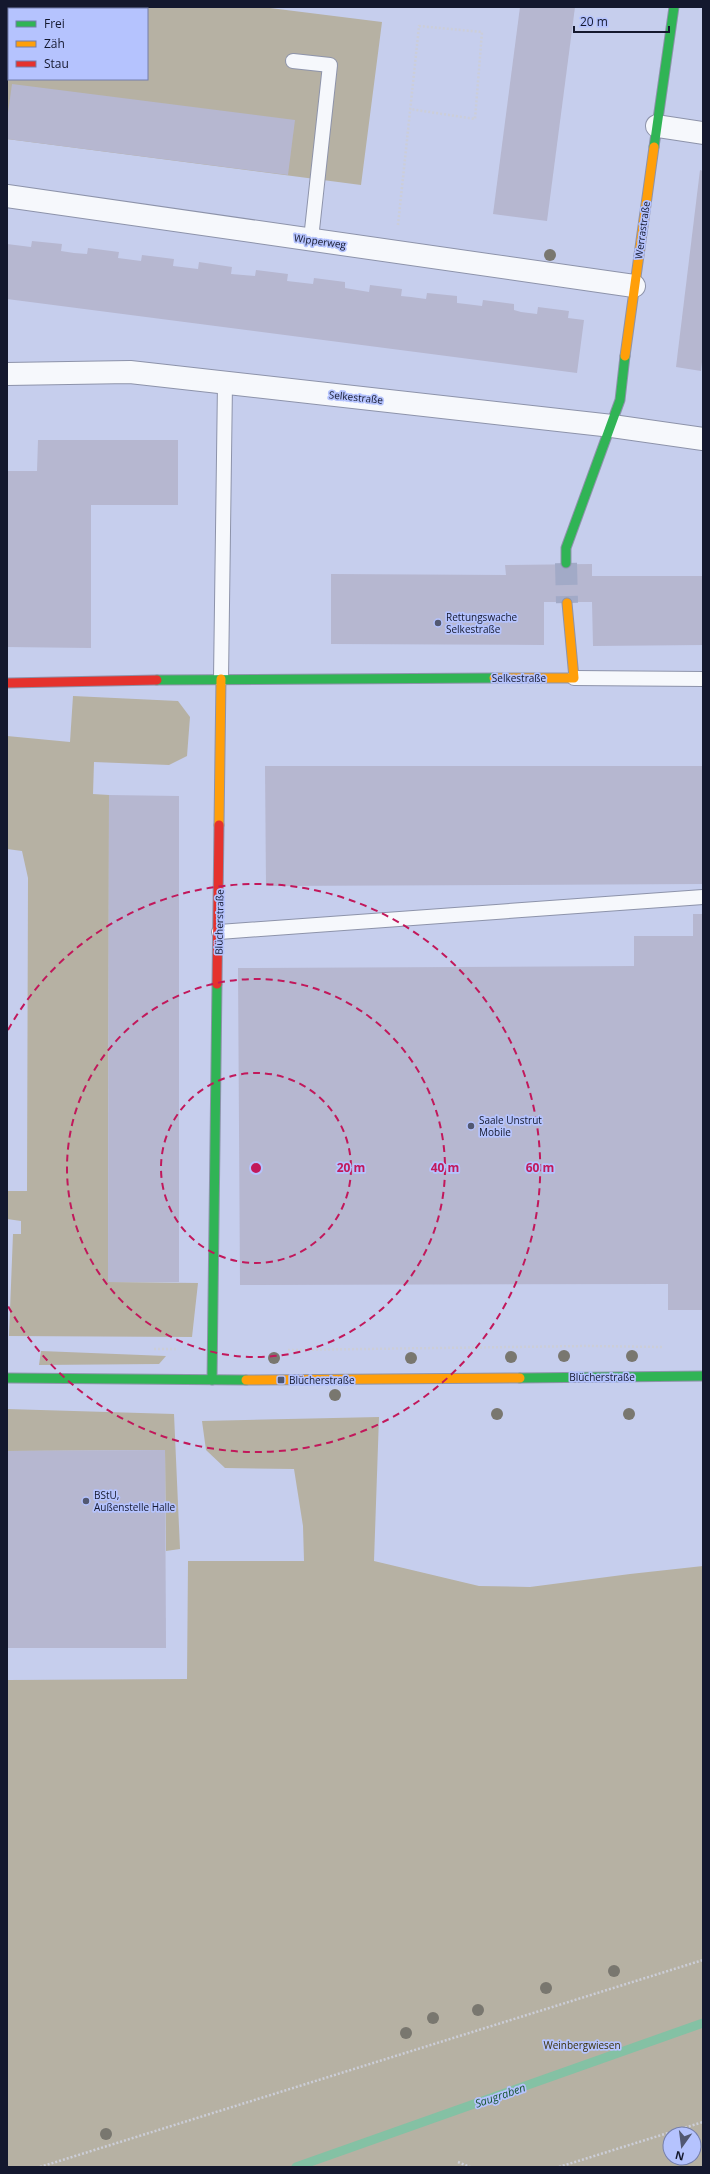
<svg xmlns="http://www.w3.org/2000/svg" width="710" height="2174" font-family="'Open Sans',sans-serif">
<rect width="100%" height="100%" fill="#c6ceed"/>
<g fill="#b6b1a3" fill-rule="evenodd">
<path d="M7,7H262L382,22L361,185L7,139ZM9,9H147V79H9Z"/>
<path d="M73,696L178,701L190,717L187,756L169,765L94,762L93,794L109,795L108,1282L198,1283L192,1337L9,1336L13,1234H21V1221L7,1219L8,1191H27L28,878L22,851L7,849V736L70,742Z"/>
<path d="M41,1351L166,1356L159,1364L39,1365Z"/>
<path d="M7,1409L174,1414L180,1549L166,1551L165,1450L7,1451Z"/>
<path d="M379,1417L374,1561L479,1586L530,1587L630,1574L703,1566V2167H7V1680L187,1679L188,1561H304L303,1526L294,1469L225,1468L206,1450L202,1421ZM670,2134H694V2158H670Z"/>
</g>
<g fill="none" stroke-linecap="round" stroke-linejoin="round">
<path stroke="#84c1a4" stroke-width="9" d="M296,2167L703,2023"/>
</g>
<g fill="#b6b7d0">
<path d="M520,7H575L547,221L493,214Z"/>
<path d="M12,84L295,120L288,175L7,139V120Z"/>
<path d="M700,170L703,171V353L701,371L676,367Z"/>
<path d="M32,241L62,244L61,251L74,253L87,254L88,248L119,252L118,258L141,261L142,255L174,259L173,266L198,269L199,262L232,267L231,274L255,276L256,270L288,274L287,281L313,284L314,278L345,282V288L369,292L370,285L402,289L401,296L411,297L426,299L427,293L457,296V303L466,304L482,306L483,300L514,304V310L521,312L537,314L538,307L569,311L568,318L584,320L577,373L7,299V244L31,247Z"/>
<path d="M38,440H178V505H91V648L7,647V471H37Z"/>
<path d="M592,564V576H703V645L593,646L592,602H544V645L331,644V574L506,575L505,565Z"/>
<path d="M265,766H703V884L266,886Z"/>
<path d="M109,795L179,796V1282H108Z"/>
<path d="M693,914H703V1310H668V1284L240,1285L238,968L634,966V936H693Z"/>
<path d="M165,1450L166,1648H7V1451Z"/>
</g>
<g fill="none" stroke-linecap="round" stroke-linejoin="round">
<path stroke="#a2aac7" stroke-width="22" stroke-dasharray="22 11" stroke-linecap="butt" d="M566,563L567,603"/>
<defs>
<g id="lane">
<path d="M293,61L330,65L311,239"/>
<path d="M574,678L703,679"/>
<path d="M221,679L225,383"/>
<path d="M219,932L703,897"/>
</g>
<g id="street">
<path d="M657,126L703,133"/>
<path d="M7,196L634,286"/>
<path d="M7,374L130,372L612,426L703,439"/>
</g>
<g id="fast">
<path d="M654,147L674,7"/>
<path d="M566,563V548L620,400L625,356"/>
<path d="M157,680L494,678"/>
<path d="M7,1378L246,1380"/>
<path d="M520,1378L703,1376"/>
<path d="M212,1380L217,984"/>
</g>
<g id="slow">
<path d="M625,356L654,147"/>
<path d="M494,678H574L567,603"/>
<path d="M219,825L221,679"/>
<path d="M246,1380L520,1378"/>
</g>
<g id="jam">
<path d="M7,683L157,680"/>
<path d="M217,984L219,825"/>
</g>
</defs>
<use href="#lane" stroke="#8d93aa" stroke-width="16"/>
<use href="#street" stroke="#8d93aa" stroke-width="24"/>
<use href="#fast" stroke="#8d93aa" stroke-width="11"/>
<use href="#slow" stroke="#8d93aa" stroke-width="11"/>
<use href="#jam" stroke="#8d93aa" stroke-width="11"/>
<g stroke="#ccced8" stroke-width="2.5" stroke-dasharray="2 2" stroke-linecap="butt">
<path d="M398,225L419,26L482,32L475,119L410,109"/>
<path d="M154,1349H177"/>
<path d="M288,1350L588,1346L663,1347"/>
<path d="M458,2162L470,2167"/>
<path d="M40,2167L703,1960"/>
<path d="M559,2167L703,2122"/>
</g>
<use href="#lane" stroke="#f6f8fc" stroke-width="14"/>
<use href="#street" stroke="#f6f8fc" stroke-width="22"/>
<use href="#fast" stroke="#30b455" stroke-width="9"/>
<use href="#slow" stroke="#ff9f0a" stroke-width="9"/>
<use href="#jam" stroke="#e5322d" stroke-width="9"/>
</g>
<g fill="#79776f">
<circle cx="550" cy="255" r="6"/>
<circle cx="564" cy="1356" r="6"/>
<circle cx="632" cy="1356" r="6"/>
<circle cx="511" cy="1357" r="6"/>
<circle cx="274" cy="1358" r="6"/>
<circle cx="411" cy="1358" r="6"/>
<circle cx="335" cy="1395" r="6"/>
<circle cx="497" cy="1414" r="6"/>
<circle cx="629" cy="1414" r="6"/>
<circle cx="614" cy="1971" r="6"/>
<circle cx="546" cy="1988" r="6"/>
<circle cx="478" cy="2010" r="6"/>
<circle cx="433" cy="2018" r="6"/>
<circle cx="406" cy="2033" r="6"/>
<circle cx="106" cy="2134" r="6"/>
</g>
<g fill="none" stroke="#c2185b" stroke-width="2" stroke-dasharray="7 5">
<circle cx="256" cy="1168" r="95"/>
<circle cx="256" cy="1168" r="189"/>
<path d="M8 1030A284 284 0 1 1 8 1306"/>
</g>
<g fill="#525871" stroke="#b5c3fe" stroke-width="1.5">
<circle cx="438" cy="623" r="4"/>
<circle cx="471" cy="1126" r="4"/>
<rect x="277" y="1376" width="8" height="8" rx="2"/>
<circle cx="86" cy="1501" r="4"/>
</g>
<g text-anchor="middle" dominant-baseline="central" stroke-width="3.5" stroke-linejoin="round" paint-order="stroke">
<g font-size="10" fill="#14182e" stroke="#b5c3fe">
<text transform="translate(642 230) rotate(-82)">Werrastraße</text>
<text transform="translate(320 241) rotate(8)">Wipperweg</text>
<text transform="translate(356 397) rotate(6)">Selkestraße</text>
<text x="519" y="678">Selkestraße</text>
<text transform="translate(219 922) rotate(-89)">Blücherstraße</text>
<text x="602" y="1377">Blücherstraße</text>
</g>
<g font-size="10" fill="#14182e" stroke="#b5c3fe" text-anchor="start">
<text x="446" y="617">Rettungswache<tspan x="446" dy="12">Selkestraße</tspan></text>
<text x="479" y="1120">Saale Unstrut<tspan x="479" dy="12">Mobile</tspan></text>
<text x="289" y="1380">Blücherstraße</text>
<text x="94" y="1495">BStU,<tspan x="94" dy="12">Außenstelle Halle</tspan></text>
</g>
<g font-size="10" fill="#3a3008" stroke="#b5c3fe">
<text x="582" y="2045">Weinbergwiesen</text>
</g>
<g font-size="11" font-style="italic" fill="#175431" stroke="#b5c3fe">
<text transform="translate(500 2095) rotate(-19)">Saugraben</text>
</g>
</g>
<circle cx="256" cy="1168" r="6" fill="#c2185b" stroke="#b5c3fe" stroke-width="2"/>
<g font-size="12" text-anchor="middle" font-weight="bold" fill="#c2185b" stroke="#b5c3fe" stroke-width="3.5" stroke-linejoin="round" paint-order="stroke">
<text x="351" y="1172">20 m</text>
<text x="445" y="1172">40 m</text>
<text x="540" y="1172">60 m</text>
</g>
<rect width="710" height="2174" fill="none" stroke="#14182e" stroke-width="16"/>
<rect x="8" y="8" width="140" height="72" fill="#b5c3fe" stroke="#757fab"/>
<rect x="16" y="21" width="20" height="6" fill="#30b455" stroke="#757fab"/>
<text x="44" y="28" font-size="12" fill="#14182e">Frei</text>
<rect x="16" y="41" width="20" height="6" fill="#ff9f0a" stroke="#757fab"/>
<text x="44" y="48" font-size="12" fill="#14182e">Zäh</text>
<rect x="16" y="61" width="20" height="6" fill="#e5322d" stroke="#757fab"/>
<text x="44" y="68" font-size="12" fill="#14182e">Stau</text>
<g transform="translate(682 2146) rotate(194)"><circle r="19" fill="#b5c3fe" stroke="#757fab"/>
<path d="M0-3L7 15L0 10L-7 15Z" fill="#525871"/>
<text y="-6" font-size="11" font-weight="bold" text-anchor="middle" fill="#14182e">N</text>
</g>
<path d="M574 26v6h95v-6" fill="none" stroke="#14182e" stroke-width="2"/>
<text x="580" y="26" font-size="12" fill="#14182e" stroke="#b5c3fe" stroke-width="3" paint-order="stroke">20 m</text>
</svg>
